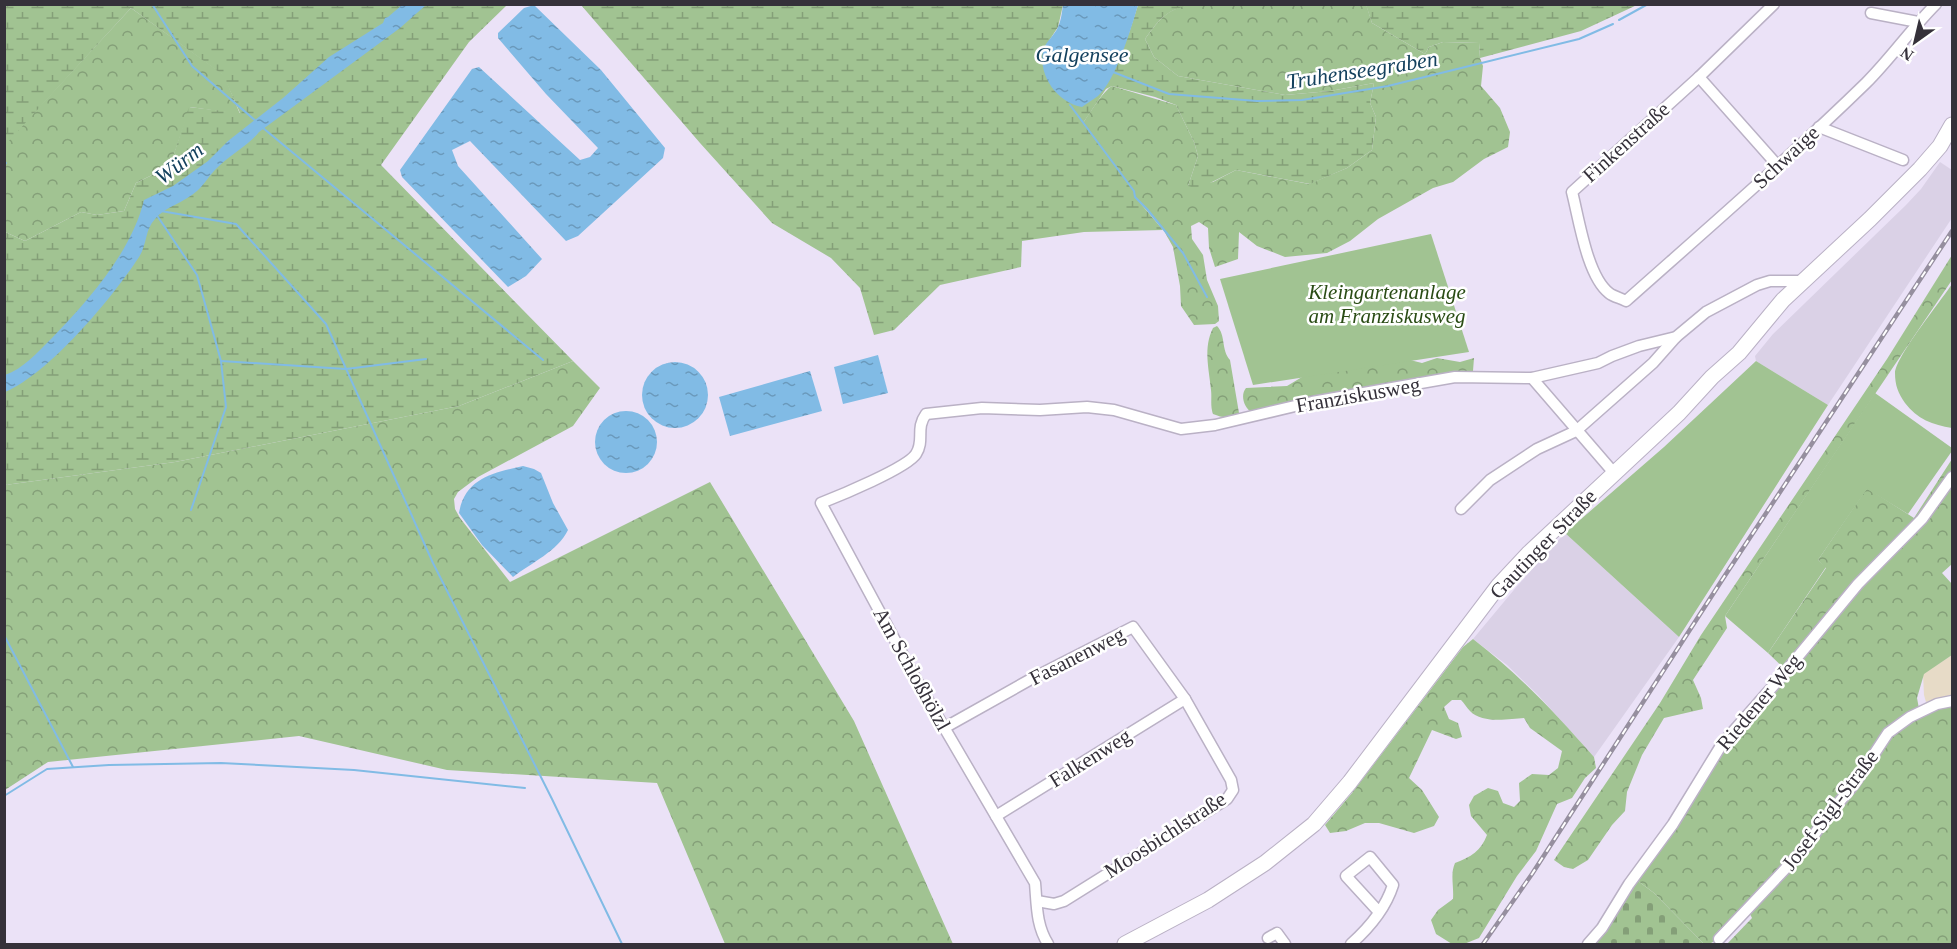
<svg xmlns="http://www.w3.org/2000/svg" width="1957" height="949" font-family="'Times New Roman',serif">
<defs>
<pattern id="forest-crowns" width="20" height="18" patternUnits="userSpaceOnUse" patternTransform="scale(1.5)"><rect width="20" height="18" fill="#a1c392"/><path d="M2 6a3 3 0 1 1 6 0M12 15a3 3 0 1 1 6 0" fill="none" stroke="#849f78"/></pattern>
<pattern id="wetland-marsh" width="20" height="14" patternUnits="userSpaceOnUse" patternTransform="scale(1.5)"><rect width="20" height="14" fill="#a1c392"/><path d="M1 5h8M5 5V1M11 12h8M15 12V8" fill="none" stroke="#849f78"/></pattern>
<pattern id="cemetery-stones" width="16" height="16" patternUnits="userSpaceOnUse" patternTransform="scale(1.5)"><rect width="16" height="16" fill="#a1c392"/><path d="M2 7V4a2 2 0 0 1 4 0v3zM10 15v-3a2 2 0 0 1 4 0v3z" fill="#849f78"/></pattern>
<pattern id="water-ripples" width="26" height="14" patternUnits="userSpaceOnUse" patternTransform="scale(1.5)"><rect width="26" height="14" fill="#81bbe5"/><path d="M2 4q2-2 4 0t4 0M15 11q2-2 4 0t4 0" fill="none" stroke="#6a99bb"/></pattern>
</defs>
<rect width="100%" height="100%" fill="#ebe2f7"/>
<g fill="#dad1e6">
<path d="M1940,162L1952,170V218L1828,405L1756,361L1755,356L1773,334L1906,205L1921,189Z"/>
<path d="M1565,533L1679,637L1594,757L1538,695L1507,665L1473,639L1518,585Z"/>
</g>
<path fill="#e7dbc7" d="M1952,655V697L1926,702L1924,695L1923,674Z"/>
<g fill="url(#forest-crowns)">
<path d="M1195,4H1366L1372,23L1425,54L1429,47L1443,42L1479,43L1480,58L1483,66L1481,86L1500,108L1510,132L1508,147L1484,159L1453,182L1433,188L1378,219L1350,241L1327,253L1285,257L1257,246L1239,232L1238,259L1215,267L1209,248L1208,228L1199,222L1191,226L1192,239L1203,255L1207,280L1218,306L1219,321L1215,324L1194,325L1181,306L1180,286L1173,247L1163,229L1135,197L1134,191L1083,123C1089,114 1104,90 1112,86L1176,105L1194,142L1198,156L1188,186L1213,182L1236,170L1309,184L1347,168L1372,150L1376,117L1370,103L1374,83L1330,91L1285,95L1178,76L1154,57L1145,39C1161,17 1168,8 1195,4Z"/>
<path d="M131,8L224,75L240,114L190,107L170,166L136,183L124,211L97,215L81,212L25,241L5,232L4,145Z"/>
<path d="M1952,255V280L1725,616L1727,628L1693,680L1701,698L1703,709L1664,718L1642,755L1627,792L1625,811L1612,825L1588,860L1573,869L1564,867L1554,860L1660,703L1701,635L1887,359Z"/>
<path d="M1217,326C1226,335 1221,350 1230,360L1239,413C1230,419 1223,418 1213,414C1210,406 1212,398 1211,390C1209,368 1203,348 1213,328Z"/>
<path d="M1437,358L1460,362L1474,358L1473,371L1430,380L1251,412C1244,407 1240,395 1246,388L1287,386L1307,374L1410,360L1422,363Z"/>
<path d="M573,361L600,388L573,426L478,477L458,492L454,499L455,509L460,518L510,582L710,482L854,721L953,944H725L657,783L447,770L299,736L48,762L5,790V485L175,462L459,406Z"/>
<path d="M1952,459V564L1942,573L1952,584V655L1924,674L1917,698L1920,714L1952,704V944H1727L1752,918L1748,910L1719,939L1711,943L1712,944H1704L1654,893L1638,881L1643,871L1724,747L1789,673L1768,653L1826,568L1818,560L1867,488L1914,518Z"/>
<path d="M1473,639C1520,675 1555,713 1594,757L1596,768L1585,778L1572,798L1557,804L1536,851L1517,876L1479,938L1464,944H1452L1436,934L1431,920L1438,910L1453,899C1454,886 1450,874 1455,863C1471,857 1481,851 1487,835L1471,816L1469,805L1474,796L1488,788L1498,791L1503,803L1514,807L1520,801L1519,783L1532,774L1549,775L1558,768L1562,751L1530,728L1524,718C1509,719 1482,724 1470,711C1467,708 1464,703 1461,700H1452L1444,707L1449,719L1458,723L1462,737L1456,739L1432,730L1409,778L1422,790L1439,817L1434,826L1414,833L1379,823H1365L1346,831L1330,833L1325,825L1352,793L1463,647Z"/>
</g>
<g fill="url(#wetland-marsh)">
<path d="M5,5H507L469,42L381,165L573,361L459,406L175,462L5,485V232L25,241L81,212L97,215L124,211L136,183L170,166L189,107L240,113L223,75L131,8L5,145Z"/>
<path d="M581,5H1063L1058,27L1043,50L1129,33L1138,5H1195C1168,8 1161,17 1145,39L1154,57L1178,76L1285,95L1330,91L1374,83L1370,103L1376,117L1372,150L1347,168L1310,184L1236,170L1198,189L1188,186L1198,156L1194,142L1176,105L1155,97L1112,86L1106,89L1083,123L1134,191L1135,197L1163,230L1084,232L1022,241L1021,267L940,285L894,330L874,335L860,288L831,258L772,223L700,143Z"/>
<path d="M1366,5V4L1637,5L1581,31L1480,58L1479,43L1443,42L1429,47L1425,54L1372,23Z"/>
</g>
<path fill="url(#cemetery-stones)" d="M1638,881L1654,893L1704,944H1593Z"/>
<g fill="#a1c392">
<path d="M1431,234L1469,352L1253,385L1220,279Z"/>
<path d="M1952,284V428C1933,425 1917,419 1905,403C1898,393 1895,385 1895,373C1896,356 1941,301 1952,284Z"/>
<path d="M1756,361L1828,405L1679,637L1565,533L1664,447Z"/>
<path d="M1875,393L1952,448V451L1908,514L1867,489L1818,560L1826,567L1768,653L1725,616Z"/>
</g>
<g fill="url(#water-ripples)">
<path d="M402,5H426L400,28L259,132C248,146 231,154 218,167C210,174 205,184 197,191C184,203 166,206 155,219C145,229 147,245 139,257C113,297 49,374 5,392V375C23,369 38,352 52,338C88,301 132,251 144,200L173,186L208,161L228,141L283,98L329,57L383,23L385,18L388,17Z"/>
<path d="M534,5L601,70L665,148L663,158L578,236L566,241L470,141L452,150L458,166L542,259L526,276L508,287L402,177L400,170L472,69L479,67L580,160L590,157L598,148L546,94L498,38V33L524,8Z"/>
<path d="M1063,5H1138C1131,29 1116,80 1098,96C1093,100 1087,103 1082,107C1058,103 1038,76 1043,51C1045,42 1055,35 1058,27C1061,21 1062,12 1063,5Z"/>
<path d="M878,355L888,393L843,404L834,367Z"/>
<circle cx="675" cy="395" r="33"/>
<path d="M810,371L822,411L730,436L719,397Z"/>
<circle cx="626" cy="442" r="31"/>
<path d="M523,466L534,469L541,473L553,503L568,530C558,551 531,563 513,577L482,545L459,513C465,478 493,473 523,466Z"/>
</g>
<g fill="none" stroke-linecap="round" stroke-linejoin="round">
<g stroke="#81bbe5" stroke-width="2">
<path d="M152,4L192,66L257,122"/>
<path d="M1619,20L1648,4"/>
<path d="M1113,72L1169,94L1257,101L1302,100L1388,86L1441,73L1579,39L1613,24"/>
<path d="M1070,105L1134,191L1135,197L1147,209L1183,253L1207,297"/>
<path d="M263,128L543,360"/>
<path d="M4,164L6,163"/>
<path d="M161,211L236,224L326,324L433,563L552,799L622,944"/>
<path d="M156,214L197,275L221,361L226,407L191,510"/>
<path d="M221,361L346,369L426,359"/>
<path d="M4,635L73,767"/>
<path d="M4,796L47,769L109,765L221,763L354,770L525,788"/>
</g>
<defs>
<g id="minor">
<path d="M1774,4L1699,77L1572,192C1579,219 1587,276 1609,293C1614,297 1621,298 1626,301C1707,229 1789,158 1866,83C1891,58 1911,29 1936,4"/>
<path d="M1871,13L1918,22"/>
<path d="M1699,77L1778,166"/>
<path d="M1819,127L1903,160"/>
<path d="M1532,378L1614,473"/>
<path d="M1461,509L1490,480L1537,449L1576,431L1653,363L1676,337"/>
<path d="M944,728L1033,678L1133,627L1185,699L1231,780L1233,790L1227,799L1064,901L1054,904L1037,901"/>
<path d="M996,816L1185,699"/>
<path d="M1268,938L1277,933L1285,944"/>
<path d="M1719,939L1804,849L1826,818L1855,783L1888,733L1910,717L1937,704L1952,701"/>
<path d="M1048,944C1036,925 1037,905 1035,883L917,681L821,503C839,496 907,468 916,454C925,440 915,429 926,414L982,408L1040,410L1087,407L1114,410L1181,429L1215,425L1312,402L1455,377L1532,378L1598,363L1612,356L1639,346L1676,337L1706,312L1757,285L1770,281H1803"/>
<path d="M1351,944C1369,928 1386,907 1393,885L1370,857L1346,876L1379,912"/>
<path d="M1588,944L1602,928L1629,884L1673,824L1722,744L1781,677L1858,584L1922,519L1952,477"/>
</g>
<path id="secondary" d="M1125,944L1208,900L1265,863L1314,824L1350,782L1499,585L1528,554L1679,413L1712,377L1739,353L1783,300L1870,219L1920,169L1940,146L1952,125"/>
</defs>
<use href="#minor" stroke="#bab1c5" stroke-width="13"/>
<use href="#secondary" stroke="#bab1c5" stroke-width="17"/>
<use href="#minor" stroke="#fff" stroke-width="10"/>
<use href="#secondary" stroke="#fff" stroke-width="15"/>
<defs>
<path id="rail" d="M1483,944L1532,874L1724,577L1952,231"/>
</defs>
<use href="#rail" stroke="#968f9f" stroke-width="4.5"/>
<use href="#rail" stroke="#fff" stroke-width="2" stroke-dasharray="7" stroke-linecap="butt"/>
</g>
<g text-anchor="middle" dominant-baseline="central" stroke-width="5" stroke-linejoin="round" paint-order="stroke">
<g font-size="21" fill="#35313a" stroke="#fff">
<text transform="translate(1626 142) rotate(-42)">Finkenstraße</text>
<text transform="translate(1786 157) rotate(-43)">Schwaige</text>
<text transform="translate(1358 395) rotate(-10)">Franziskusweg</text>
<text transform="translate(1543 544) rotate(-46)">Gautinger Straße</text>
<text transform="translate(1077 656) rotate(-27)">Fasanenweg</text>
<text transform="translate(912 669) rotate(61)">Am Schloßhölzl</text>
<text transform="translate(1759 702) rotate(-50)">Riedener Weg</text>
<text transform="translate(1090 758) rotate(-32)">Falkenweg</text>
<text transform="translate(1830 810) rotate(-53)">Josef-Sigl-Straße</text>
<text transform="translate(1165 835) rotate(-33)">Moosbichlstraße</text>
</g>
<g font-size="21" font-style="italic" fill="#2a4c15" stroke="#fff">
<text x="1387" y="292">Kleingartenanlage<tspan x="1387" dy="24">am Franziskusweg</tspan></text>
</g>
<g font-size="22" font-style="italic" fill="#14415e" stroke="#fff">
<text x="1082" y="54">Galgensee</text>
<text transform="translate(1362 70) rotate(-9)">Truhenseegraben</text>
<text transform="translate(179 163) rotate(-37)">Würm</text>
</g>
</g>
<rect width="1957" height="949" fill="none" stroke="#35313a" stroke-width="12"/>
<g transform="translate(1915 42) rotate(214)" stroke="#ffffff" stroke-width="4.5" paint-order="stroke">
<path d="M0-4.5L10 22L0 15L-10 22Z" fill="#35313a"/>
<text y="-9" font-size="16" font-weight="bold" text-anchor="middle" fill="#35313a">N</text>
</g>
</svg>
